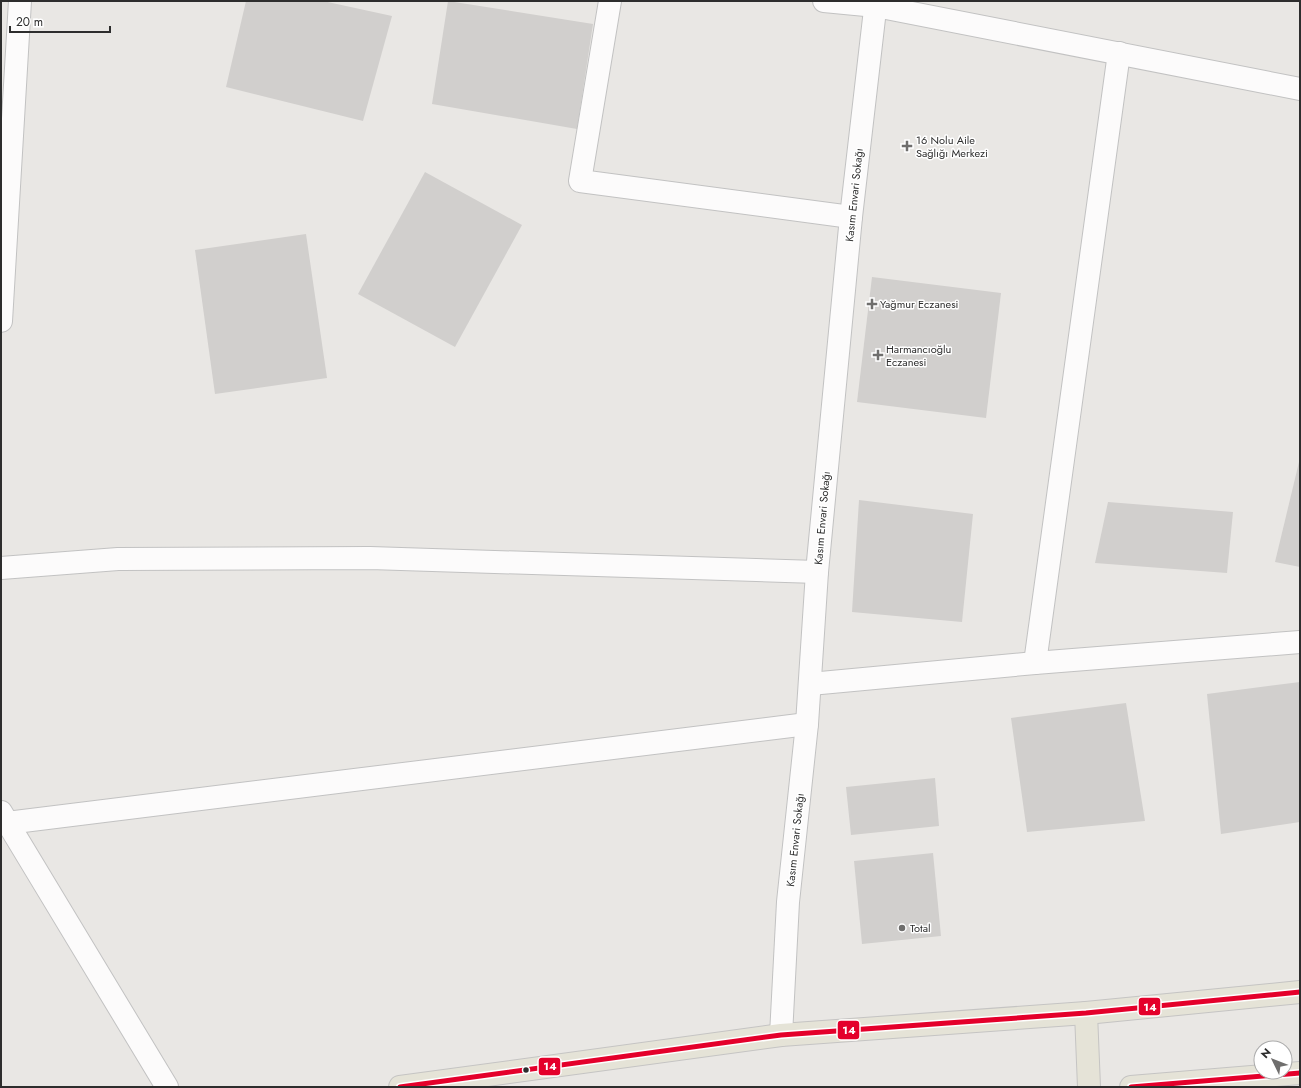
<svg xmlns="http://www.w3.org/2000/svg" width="1301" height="1088" font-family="Jost,sans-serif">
<rect width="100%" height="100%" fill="#e9e7e4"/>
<g fill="#d1cfcd">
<path d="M246,1H323L392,16L363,121L226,87Z"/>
<path d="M448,1L593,24L577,129L432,104Z"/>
<path d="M425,172L522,225L455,347L358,294Z"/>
<path d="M306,234L327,378L215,394L195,250Z"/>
<path d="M872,277L1001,293L986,418L857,402Z"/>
<path d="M1299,462H1300V567L1275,562Z"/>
<path d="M859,500L973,514L962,622L852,612Z"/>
<path d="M1108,502L1233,512L1227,573L1095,563Z"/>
<path d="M1300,682V822L1221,834L1207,694Z"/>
<path d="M1126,703L1145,821L1027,832L1011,718Z"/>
<path d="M935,778L939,826L851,835L846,787Z"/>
<path d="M933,853L941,936L862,944L854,861Z"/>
</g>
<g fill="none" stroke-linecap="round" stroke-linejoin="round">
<defs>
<g id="minor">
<path d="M610,1L580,181L851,217"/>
<path d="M824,1L876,6L1300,89"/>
<path d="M1,321L20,1"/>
<path d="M1,568L118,559L370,558L817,572"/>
<path d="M1035,663L1119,53"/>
<path d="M810,684L1035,663L1300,642"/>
<path d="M1,812L167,1087"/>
<path d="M7,823L807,724"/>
<path d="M781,1035L788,902L807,724L817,572L851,217L876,1"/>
</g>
<g id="major">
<path d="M1086,1013L1089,1087"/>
<path d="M400,1087L781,1035L1086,1013L1300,992"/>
<path d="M1131,1087L1300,1073"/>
</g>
</defs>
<use href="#minor" stroke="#c2c2c2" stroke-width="24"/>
<use href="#major" stroke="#c5c4c3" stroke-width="24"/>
<use href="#minor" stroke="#fcfbfb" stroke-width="22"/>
<use href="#major" stroke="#e5e3d7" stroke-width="22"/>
<defs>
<g id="bus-1">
<path d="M400,1087L781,1035L1086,1013L1300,992"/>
<path d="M1131,1087L1300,1073"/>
</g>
</defs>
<use href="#bus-1" stroke="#fff" stroke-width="8"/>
<use href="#bus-1" stroke="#e4002b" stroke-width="5"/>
</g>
<g fill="#6f6e6d" stroke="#fff" stroke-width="1.5">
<path d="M905 140h4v4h4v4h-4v4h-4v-4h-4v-4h4z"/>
<path d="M870 298h4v4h4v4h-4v4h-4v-4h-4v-4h4z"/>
<path d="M876 349h4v4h4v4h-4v4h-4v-4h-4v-4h4z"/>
<circle cx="902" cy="928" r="4"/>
</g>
<circle fill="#2d2d2d" stroke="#fff" stroke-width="1.5" cx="526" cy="1070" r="3.5"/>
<g text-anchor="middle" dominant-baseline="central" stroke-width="3" stroke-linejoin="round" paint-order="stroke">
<g font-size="11" fill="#2d2d2d" stroke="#fff" text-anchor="start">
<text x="916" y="140">16 Nolu Aile<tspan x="916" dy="13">Sağlığı Merkezi</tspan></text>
<text x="880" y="304">Yağmur Eczanesi</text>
<text x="886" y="349">Harmancıoğlu<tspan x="886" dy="13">Eczanesi</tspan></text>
<text x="910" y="928">Total</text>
</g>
<g font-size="11" fill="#2d2d2d" stroke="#fff">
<text transform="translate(854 195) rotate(-84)">Kasım Envari Sokağı</text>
<text transform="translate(822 518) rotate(-85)">Kasım Envari Sokağı</text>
<text transform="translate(795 840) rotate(-84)">Kasım Envari Sokağı</text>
</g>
</g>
<g stroke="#fff" stroke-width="1.5">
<rect x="1138" y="997" width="23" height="19" rx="4" fill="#e4002b"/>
<rect x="837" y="1020" width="23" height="20" rx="4" fill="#e4002b"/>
<rect x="538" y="1057" width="23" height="19" rx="4" fill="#e4002b"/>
</g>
<g font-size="11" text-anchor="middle" font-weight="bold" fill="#fff">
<text x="1150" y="1011">14</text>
<text x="849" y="1034">14</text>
<text x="550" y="1070">14</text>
</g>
<rect width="1301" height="1088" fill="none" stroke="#2d2d2d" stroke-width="4"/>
<g transform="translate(1273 1060) rotate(313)"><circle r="19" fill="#ffffff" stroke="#ababab"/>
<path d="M0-3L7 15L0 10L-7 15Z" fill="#6f6e6d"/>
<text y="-6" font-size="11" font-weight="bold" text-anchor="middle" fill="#2d2d2d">N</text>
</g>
<path d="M10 26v6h100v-6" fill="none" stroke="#2d2d2d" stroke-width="2"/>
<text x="16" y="26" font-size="12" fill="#2d2d2d" stroke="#ffffff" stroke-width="3" paint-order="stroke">20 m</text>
</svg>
